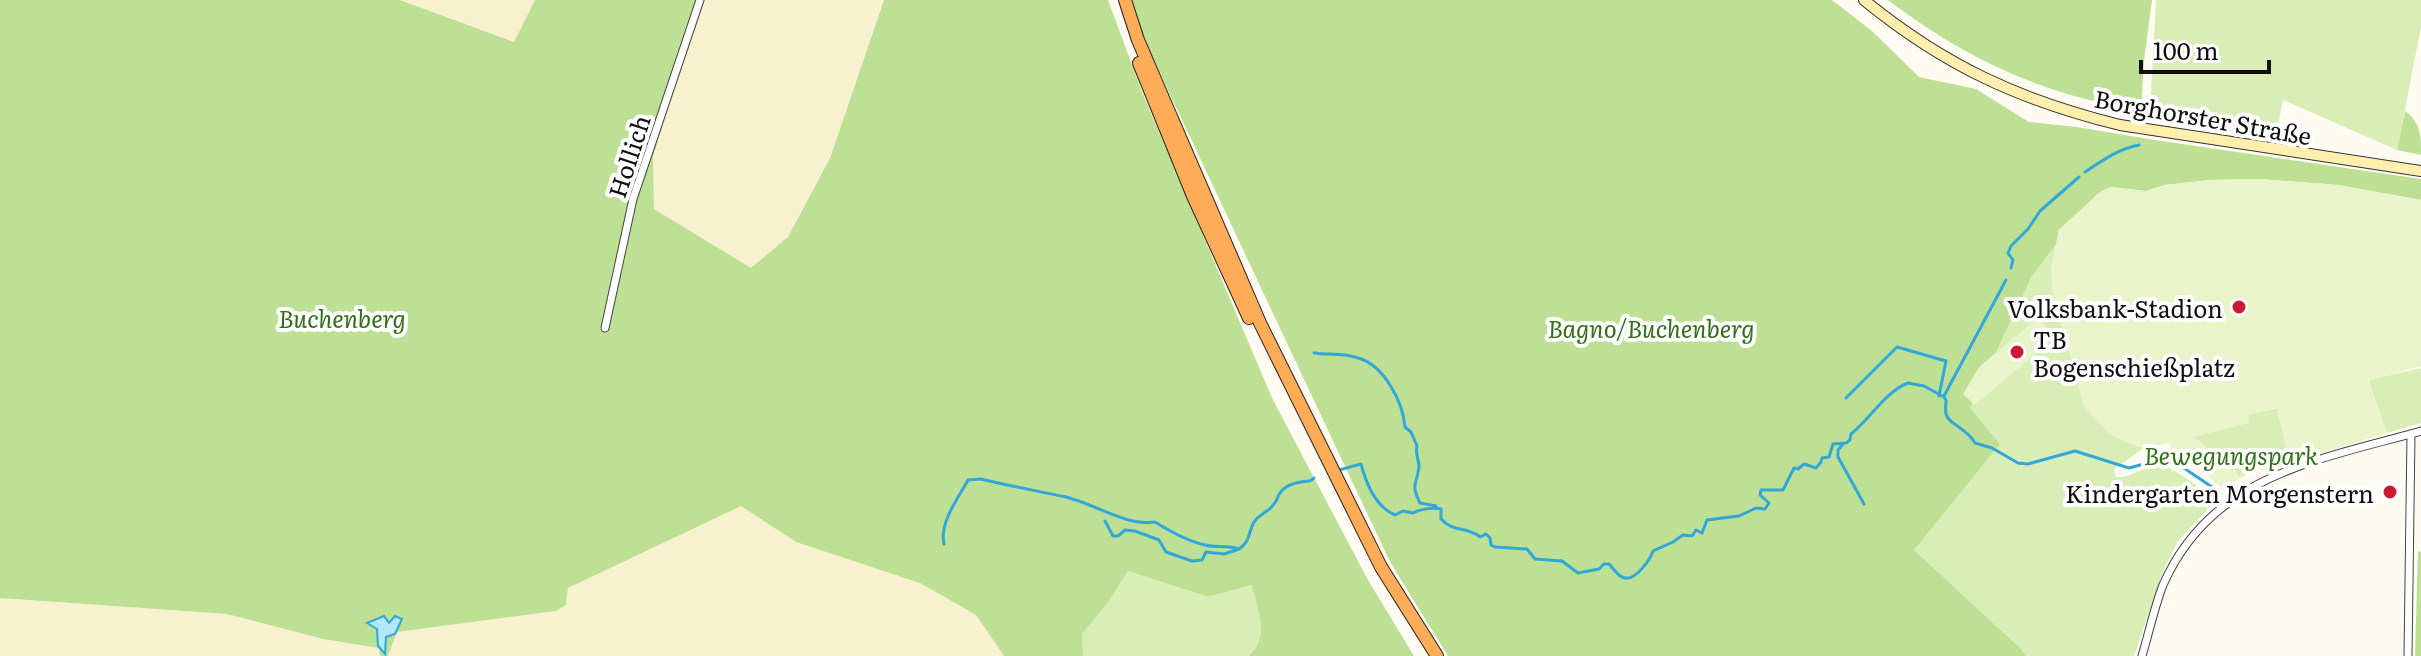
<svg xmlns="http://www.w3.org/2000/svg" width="2421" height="656" font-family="Literata,serif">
<rect width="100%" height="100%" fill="#fffbf2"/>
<g fill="#f8f1cf">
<path d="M400,0H535L514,42Z"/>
<path d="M700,0H884L830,157L788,237L751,268L654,209L653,157Z"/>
<path d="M741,505L796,542L920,583L976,615L1004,656H388L397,632L556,611L566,605L568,588Z"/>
<path d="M0,598L227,614L323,639L379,648L380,656H0Z"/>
</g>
<g fill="#d9eeb7">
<path d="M2156,0H2421V27L2397,150L2283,100L2277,130L2150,110Z"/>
<path d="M2056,245L2051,269L2126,442L2144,448L2114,469L2116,477C2131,478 2138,470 2153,465C2166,461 2192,483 2205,491L2207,510L2178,541L2164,569L2134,656H2026L2021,649L1913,550L2000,444L1970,408L2032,276Z"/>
<path d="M2421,368V423L2387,433L2368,380Z"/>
<path d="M2277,408L2288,454L2240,478L2225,488L2218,485L2191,460L2172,452L2193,437L2249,422L2247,415Z"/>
<path d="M1128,571L1208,597L1253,585C1257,608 1271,640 1248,656H1083L1082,634L1109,601Z"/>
</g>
<g fill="#bee095">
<path d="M0,0H400L514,42L535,0H700L653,157L654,209L751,268L788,237L830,158L884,0H1108L1142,92L1273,400L1368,580L1414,656H1248C1271,639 1257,608 1252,585L1208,597L1128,571L1109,601L1082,634L1083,656H1004L976,615L920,583L796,542L741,506L568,588L566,605L556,611L397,632L388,656H380L379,648L323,639L227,614L0,598Z"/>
<path d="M1131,0H1832L1872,31L1919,77L1976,89L2029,122L2077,127L2155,140L2421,179V200L2338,185L2259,179L2209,180L2165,185L2146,191L2111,187L2099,193L2059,230L2056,245L2032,276L1970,408L2000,444L1914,550L2021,649L2026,656H1448L1390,562L1143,37Z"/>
<path d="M1888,0H2152L2144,61L2141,110C2046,97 1964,58 1888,0Z"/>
<path d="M2405,111C2421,122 2421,137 2421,155L2397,150Z"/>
<path d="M2418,551L2421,552V656H2415Z"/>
</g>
<g fill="#eaf4ca">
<path d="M2259,179L2338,185L2421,200V366L2368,381L2387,433L2291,462L2276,408L2248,415L2249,423L2194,437L2235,469L2240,478L2225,488L2218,485L2191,460L2172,452L2170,443L2144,448L2126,442L2110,434L2084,407L2052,291L2051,269L2059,230L2099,193L2110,187L2146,191L2165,185L2209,180Z"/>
<path d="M2039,317L2054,338L1975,405L1963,394L1980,366Z"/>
</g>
<path fill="#b2e7fc" stroke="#31a7da" stroke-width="2" d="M384,616L389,623L395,616L402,619L395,634L386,637L385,654L378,646L377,629L367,623Z"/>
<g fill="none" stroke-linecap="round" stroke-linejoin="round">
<g stroke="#31a7da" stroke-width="3">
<path d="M2085,172C2103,160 2118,149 2139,145"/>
<path d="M2011,268L2013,260L2008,253L2011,246L2028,229L2040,211L2079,177"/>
<path d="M1314,353C1329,355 1344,353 1358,358C1384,365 1403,402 1405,427L1411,432L1417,446C1415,455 1419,459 1419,467C1417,485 1410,483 1420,503L1436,506"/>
<path d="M1944,396L2006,280"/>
<path d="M1846,398L1897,347L1946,361L1939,396"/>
<path d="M1843,444L1838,450V457L1864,504"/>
<path d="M1339,470L1361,464C1366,483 1376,507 1395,515L1403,511L1413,513C1420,509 1434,507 1441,509V519C1452,532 1469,527 1480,537L1486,534L1490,538L1491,545L1495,547L1527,549L1535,559L1562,561L1578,573L1599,569L1604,564H1609C1613,568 1618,577 1625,578C1636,580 1650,560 1653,551L1673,542L1683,535L1692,536L1696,530L1702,533L1707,520L1739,516L1756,508L1765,509L1769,503L1760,495L1761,490H1783L1794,468L1798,469L1804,464L1816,468L1821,462L1822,458L1829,457L1833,444L1846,443L1850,440L1851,434C1871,418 1885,392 1908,383L1924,386L1944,397L1946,400C1946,404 1945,409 1946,414C1948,424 1968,429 1975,443L1992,448L2018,463L2028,464L2075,451L2129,468L2144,464L2159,456H2166L2212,487L2214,494L2210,504"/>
<path d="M1105,521L1113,536H1118L1125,530L1135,531L1159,540L1166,552L1192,561L1202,560L1206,552L1224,554L1239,549"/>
<path d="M944,544C939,522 959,497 968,480L981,479C1009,486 1038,491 1066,497C1095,504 1125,526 1155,522C1171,532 1187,541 1205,545C1216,548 1228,545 1239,549C1251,541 1248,532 1254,522C1259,514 1269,512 1274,504C1278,500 1277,497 1280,493C1287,483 1300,482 1310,481L1314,478"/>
</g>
<defs>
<g id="minor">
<path d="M605,328L633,199L700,0"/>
<path d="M2142,656C2149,633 2154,608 2163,585C2211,475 2318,460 2421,431"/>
<path d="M2408,656L2411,434"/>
</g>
<path id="secondary" d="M1864,0C1945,66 2019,100 2120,125L2421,171"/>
<g id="trunk">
<path d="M1125,0L1138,40L1260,323L1381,567L1437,656"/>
<path d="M1139,63L1193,196L1249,318"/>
</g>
</defs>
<use href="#minor" stroke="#434343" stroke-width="9"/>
<use href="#secondary" stroke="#323232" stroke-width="12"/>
<use href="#trunk" stroke="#212121" stroke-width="14"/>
<use href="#minor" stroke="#fff" stroke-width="7"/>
<use href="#secondary" stroke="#ffeead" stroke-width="10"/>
<use href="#trunk" stroke="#ffac59" stroke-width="12"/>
</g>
<g fill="#ce1933" stroke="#fff" stroke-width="3">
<circle cx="2239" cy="307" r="8"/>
<circle cx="2017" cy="352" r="8"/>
<circle cx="2390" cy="492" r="8"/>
</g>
<g text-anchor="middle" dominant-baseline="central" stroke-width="8" stroke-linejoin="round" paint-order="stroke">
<g font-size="24" fill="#101010" stroke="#fff">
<text transform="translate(2203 116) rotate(10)">Borghorster Straße</text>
<text transform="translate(628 156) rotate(-72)">Hollich</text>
</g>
<g font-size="24" fill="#101010" stroke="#fff" text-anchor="end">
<text x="2223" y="307">Volksbank-Stadion</text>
<text x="2033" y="338" text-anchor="start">TB<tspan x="2033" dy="28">Bogenschießplatz</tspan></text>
<text x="2374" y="492">Kindergarten Morgenstern</text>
</g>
<g font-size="24" font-style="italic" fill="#336f19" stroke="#fff">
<text x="342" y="317">Buchenberg</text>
<text x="1651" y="327">Bagno/Buchenberg</text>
<text x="2231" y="454">Bewegungspark</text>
</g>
</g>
<path d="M2141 60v12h128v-12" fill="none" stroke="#101010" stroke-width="4"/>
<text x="2153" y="60" font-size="24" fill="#101010" stroke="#ffffff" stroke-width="6" paint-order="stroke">100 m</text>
</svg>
